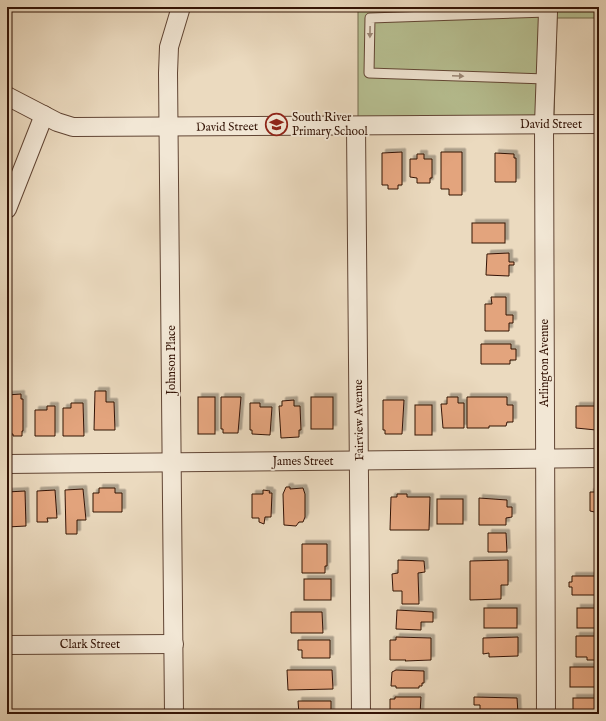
<svg xmlns="http://www.w3.org/2000/svg" width="606" height="721" font-family="'IM FELL English',serif">
<defs>
<filter id="shadow"><feDropShadow dx="3.5" dy="-3.5" stdDeviation="0" flood-color="#0004"/></filter>
</defs>
<rect width="100%" height="100%" fill="#ebdabf"/>
<filter id="stains"><feTurbulence type="fractalNoise" baseFrequency=".005" numOctaves="4"/><feColorMatrix values="0 0 0 0 .2 0 0 0 0 .09 0 0 0 0 .02 0 0 0 .5 -.17"/></filter>
<radialGradient id="worn" r=".72"><stop offset=".6" stop-color="#630" stop-opacity="0"/><stop offset="1" stop-color="#630" stop-opacity=".3"/></radialGradient>
<path fill="#b7c092" stroke="#756a4c" d="M358,7H599V18H557L554,115L358,118Z"/>
<g fill="#e3a47d" stroke="#331305" filter="url(#shadow)">
<rect x="597" y="61" width="2" height="37"/>
<path d="M402,152V185H398V189H388V185H382V153Z"/>
<path d="M441,152H462V195H449V189H441Z"/>
<path d="M495,153L514,154V158H516V182H495Z"/>
<path d="M417,154H424V159H432V178H430V183H417V178L410,177V159H417Z"/>
<rect x="472" y="223" width="33" height="20"/>
<path d="M509,253V262H514V265H509V276L486,275L487,254Z"/>
<path d="M491,297H506V315H513V323H509V331H485V304H492Z"/>
<path d="M481,344H511V349H516V360H510V364H481Z"/>
<path d="M95,391H106V402H114L115,430H94Z"/>
<path d="M21,394V399H23V431H22V436H13V434H7V395Z"/>
<rect x="198" y="397" width="17" height="37"/>
<path d="M221,397H241L238,433H223V429H221Z"/>
<rect x="311" y="397" width="22" height="32"/>
<path d="M447,397H458V403H464V428H443L441,404H447Z"/>
<path d="M467,397H507V405H513V422H507L506,426H489V428H467Z"/>
<path d="M294,400V406H300L301,430H299V437L281,438L279,406H282V401Z"/>
<path d="M383,400H404L402,434H385V430H383Z"/>
<path d="M71,403H83L84,436H63V408H71Z"/>
<path d="M250,403H260V407H272L270,435L252,434V430H250Z"/>
<rect x="415" y="405" width="17" height="30"/>
<path d="M47,406H55V436H35V410H47Z"/>
<path d="M576,406H599V427H596V430L576,428Z"/>
<path d="M286,487H290V489L303,488L305,494V517L303,522H299L296,526L284,525L283,494Z"/>
<path d="M99,488H115V493H122V512H93V493H99Z"/>
<path d="M83,489L86,520H77V534H66L65,490Z"/>
<path d="M55,490L57,518H47L48,522H37V491Z"/>
<path d="M263,490L270,491L269,493H272L271,517H265L264,524L259,522V518H252V494H263Z"/>
<path d="M25,491L26,526L7,527V492Z"/>
<path d="M590,492H599V513L590,511Z"/>
<path d="M397,494H407V497H430L429,530H390L391,497H397Z"/>
<path d="M479,498L507,500V507H512V517L506,518V525H479Z"/>
<rect x="437" y="499" width="26" height="25"/>
<path d="M488,533H506L507,552H488Z"/>
<path d="M302,544H327V566H325V573H302Z"/>
<path d="M398,560L424,561L425,572L418,573L419,604H402V591H393L392,574L398,573Z"/>
<path d="M508,560V585H501V599L470,600V561Z"/>
<path d="M572,576H599V595H572V587H569V582H572Z"/>
<rect x="304" y="579" width="27" height="21"/>
<rect x="484" y="608" width="33" height="20"/>
<rect x="577" y="608" width="22" height="20"/>
<path d="M397,610L433,612V622H421V630L396,629Z"/>
<path d="M291,612H322L323,633H291Z"/>
<path d="M576,636H599V657H597V660H587V657H576Z"/>
<path d="M396,637L431,638V660L405,661L406,660H390V640H396Z"/>
<path d="M518,637V656L489,657V653L483,654V638Z"/>
<path d="M298,640H330V658H302V650H298Z"/>
<rect x="570" y="667" width="28" height="20"/>
<path d="M287,670H332L333,689L288,690Z"/>
<path d="M396,670L424,671V683H422V686H419V688H396V686H391L392,672Z"/>
<path d="M395,697H421L420,714H390V699H395Z"/>
<path d="M474,697L517,698L518,714H490V710H480V705H474Z"/>
<rect x="573" y="698" width="25" height="16"/>
<path d="M298,701H331V714H299Z"/>
</g>
<g fill="none" stroke-linecap="round" stroke-linejoin="round">
<defs>
<path id="lane" d="M546,79L369,73L370,18L548,12"/>
<g id="street">
<path d="M7,96L57,122L73,127L599,124"/>
<path d="M356,126L361,714"/>
<path d="M7,209L44,115"/>
<path d="M7,464L599,458"/>
<path d="M7,645L174,644"/>
<path d="M174,714L168,73L169,47L181,7"/>
<path d="M546,714L544,124L548,12"/>
</g>
</defs>
<use href="#lane" stroke="#614534" stroke-width="11"/>
<use href="#street" stroke="#614534" stroke-width="20"/>
<use href="#lane" stroke="#f2e7d5" stroke-width="9"/>
<use href="#street" stroke="#f2e7d5" stroke-width="18"/>
</g>
<defs><path id="oneway-solid" d="M-6-.8H1V-3.2L6.5 0L1 3.2V.8H-6Z"/></defs>
<g fill="#9c8877">
<use href="#oneway-solid" transform="translate(370 32) rotate(91)"/>
<use href="#oneway-solid" transform="translate(458 76) rotate(2)"/>
</g>
<defs>
<symbol id="school-ring" viewBox="-11 -11 22 22"><circle r="9.5" fill="#f2e7d5" stroke="#8f2418" stroke-width="1.5"/><path d="M0-5L7-2L0 1L-7-2ZM-4 1L0 2.5L4 1V4Q0 6-4 4Z" fill="#8f2418"/></symbol>
</defs>
<g fill-rule="evenodd">
<use href="#school-ring" x="264" y="112" width="25" height="25"/>
</g>
<g text-anchor="middle" dominant-baseline="central" stroke-width="3.5" stroke-linejoin="round" paint-order="stroke">
<g font-size="12" fill="#331305" stroke="#f2e7d5" text-anchor="start">
<text x="292" y="117">South River<tspan x="292" dy="14">Primary School</tspan></text>
</g>
<g font-size="12" fill="#331305" stroke="#f2e7d5">
<text x="551" y="124">David Street</text>
<text transform="translate(227 127) rotate(-1)">David Street</text>
<text transform="translate(171 360) rotate(-90)">Johnson Place</text>
<text transform="translate(544 363) rotate(-90)">Arlington Avenue</text>
<text transform="translate(359 420) rotate(-91)">Fairview Avenue</text>
<text x="303" y="461">James Street</text>
<text x="90" y="644">Clark Street</text>
</g>
</g>
<rect width="606" height="721" fill="none" stroke="#ebdabf" stroke-width="24"/>
<rect x="8" y="8" width="590" height="705" fill="none" stroke="#331305" stroke-width="2"/>
<rect x="12" y="12" width="582" height="697" fill="none" stroke="#331305"/>
<rect width="100%" height="100%" filter="url(#stains)"/>
<rect width="100%" height="100%" fill="url(#worn)"/>
</svg>
